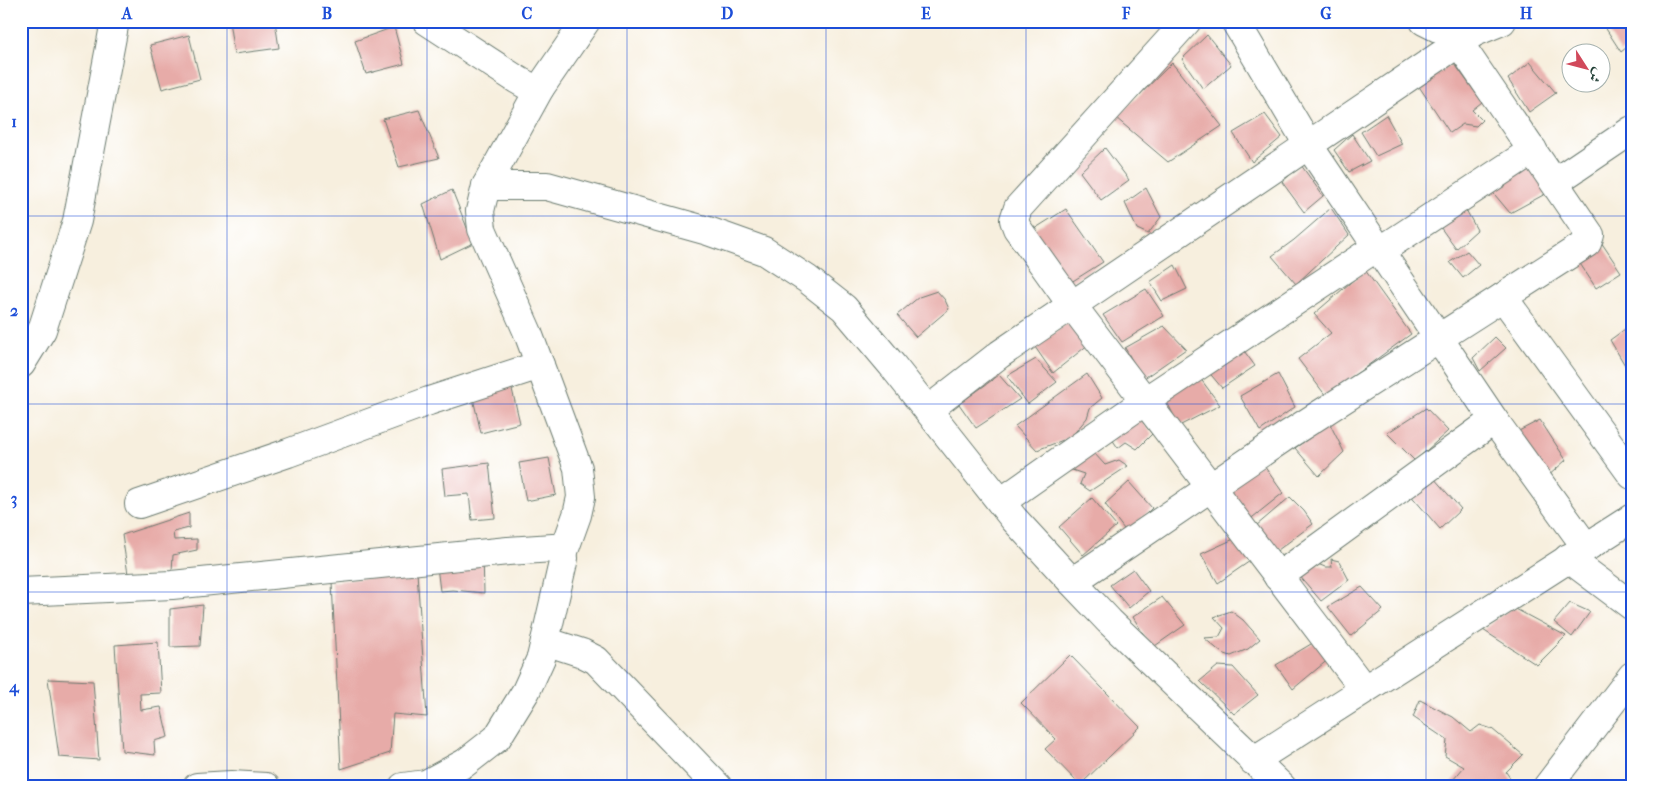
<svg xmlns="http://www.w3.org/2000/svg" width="1653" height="808" font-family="'IM FELL French Canon',Amiri,serif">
<rect width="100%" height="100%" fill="#fff"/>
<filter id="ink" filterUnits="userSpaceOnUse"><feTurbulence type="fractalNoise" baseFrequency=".02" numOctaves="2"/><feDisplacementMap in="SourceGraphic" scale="10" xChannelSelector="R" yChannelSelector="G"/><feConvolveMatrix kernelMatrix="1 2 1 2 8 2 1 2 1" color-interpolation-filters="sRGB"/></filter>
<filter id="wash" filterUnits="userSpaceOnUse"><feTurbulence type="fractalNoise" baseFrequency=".0096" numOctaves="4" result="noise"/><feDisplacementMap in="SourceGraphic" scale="20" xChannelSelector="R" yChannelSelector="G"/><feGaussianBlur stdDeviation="1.12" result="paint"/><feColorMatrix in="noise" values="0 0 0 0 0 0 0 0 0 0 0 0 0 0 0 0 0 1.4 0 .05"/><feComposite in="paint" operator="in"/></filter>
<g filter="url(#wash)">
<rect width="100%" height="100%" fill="#f7efde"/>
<g id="blocks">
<g fill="#e7aba8">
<path d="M229,21H275L279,48L234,54Z"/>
<path d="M1601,21H1632V43L1621,52Z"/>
<path d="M394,27L404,64L366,74L355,41Z"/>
<path d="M189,35L200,79L162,89L150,45Z"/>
<path d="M1207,35L1231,65L1203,89L1182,59Z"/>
<path d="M1530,62L1556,93L1529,112L1508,79Z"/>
<path d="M1172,63L1222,126L1168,162L1116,118Z"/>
<path d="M1454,63L1482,102L1472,110L1482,120L1476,126L1463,124L1450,133L1418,85Z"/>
<path d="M419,110L439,158L399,167L383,119Z"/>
<path d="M1265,114L1282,137L1252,162L1233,133Z"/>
<path d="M1386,115L1402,144L1376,156L1361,132Z"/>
<path d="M1352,134L1370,161L1349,172L1334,150Z"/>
<path d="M1105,148L1129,180L1101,200L1080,172Z"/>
<path d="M1527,161L1547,193L1510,213L1490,189Z"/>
<path d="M1301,165L1323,196L1304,212L1282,182Z"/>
<path d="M1146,188L1161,217L1148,234L1137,229L1125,203Z"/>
<path d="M452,190L473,243L440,259L423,204Z"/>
<path d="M1464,206L1477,230L1456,249L1438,224Z"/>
<path d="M1331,208L1349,235L1296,284L1272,256L1294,240Z"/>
<path d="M1066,209L1103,262L1068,284L1031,231Z"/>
<path d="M1601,242L1621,272L1596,288L1577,259Z"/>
<path d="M1467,251L1479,265L1463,278L1450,262Z"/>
<path d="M1175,265L1187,289L1162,301L1150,282Z"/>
<path d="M1365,270L1411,334L1326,396L1298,359L1331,333L1314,314Z"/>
<path d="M1146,289L1164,316L1122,342L1103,315Z"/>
<path d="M937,291L945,300L949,309L916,337L897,315L919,297Z"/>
<path d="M1071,320L1089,344L1053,373L1035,347Z"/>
<path d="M1632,324V377L1610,340Z"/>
<path d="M1164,326L1186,349L1143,379L1125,348Z"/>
<path d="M1495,337L1506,348L1480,371L1473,358Z"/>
<path d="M1242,348L1255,366L1222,388L1207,370Z"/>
<path d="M1036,359L1057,382L1028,404L1007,376Z"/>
<path d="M1087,374L1102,398L1090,408L1087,418L1071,437L1037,450L1015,426Z"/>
<path d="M1197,374L1220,405L1179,426L1165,398Z"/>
<path d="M1278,374L1295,407L1260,431L1240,396Z"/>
<path d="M999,375L1020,399L976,428L959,404Z"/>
<path d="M511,385L520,423L481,433L472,394Z"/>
<path d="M1426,408L1448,431L1415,461L1387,433Z"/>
<path d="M1139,417L1152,434L1137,449L1126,442L1118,448L1110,436Z"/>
<path d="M1540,420L1566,460L1546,478L1517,432Z"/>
<path d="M1330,424L1344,452L1319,476L1295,448Z"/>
<path d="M1094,453L1105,465L1119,460L1128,466L1090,491L1080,484L1084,474L1069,469Z"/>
<path d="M549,458L556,495L526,501L519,463Z"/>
<path d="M489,463L495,518L472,520L469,494L445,496L442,469Z"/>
<path d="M1262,463L1283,493L1248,521L1225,488Z"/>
<path d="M1433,477L1461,509L1440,529L1408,492Z"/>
<path d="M1129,482L1152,508L1127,533L1105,504Z"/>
<path d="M1290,497L1304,511L1313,524L1274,553L1256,526Z"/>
<path d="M1092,498L1116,526L1083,555L1059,527Z"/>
<path d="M189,513V528L173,532L174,540L197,539V550L173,555L172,571L128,574L122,535Z"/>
<path d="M1236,538L1253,559L1218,583L1201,554Z"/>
<path d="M483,553L484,593L453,590L440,591L436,558Z"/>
<path d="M1331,559L1339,561L1349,580L1321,601L1298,574L1313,562L1325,567H1332Z"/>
<path d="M1133,569L1149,591L1129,608L1110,585Z"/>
<path d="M417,572L427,717L393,714L390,753L341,769L332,582Z"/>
<path d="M1362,587L1383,610L1351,636L1328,607Z"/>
<path d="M1162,597L1185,625L1152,648L1133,617Z"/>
<path d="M1570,603L1590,612L1572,637L1554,622Z"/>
<path d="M203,605L200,646L170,647V609Z"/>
<path d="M1512,607L1566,636L1537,665L1483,630Z"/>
<path d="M1231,611L1243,620L1260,639L1248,649L1231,656L1222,653L1204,638L1219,637L1224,628L1214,617Z"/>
<path d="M1316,641L1330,658L1293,689L1276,665Z"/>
<path d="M158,642L161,693L140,694L141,710L161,707L168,737L154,741L155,755L122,751L115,645Z"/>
<path d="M1070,655L1140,727L1080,785L1045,749L1056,739L1021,703Z"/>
<path d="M1218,666L1233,667L1258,695L1234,714L1200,681Z"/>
<path d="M48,679L93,681L99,760L59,757Z"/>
<path d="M1420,700L1453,717L1471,732L1480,725L1492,729L1523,755L1506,772L1516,787H1447L1464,767L1445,756L1447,740L1413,717Z"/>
</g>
</g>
</g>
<g filter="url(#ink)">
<use href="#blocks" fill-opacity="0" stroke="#6b7b70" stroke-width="1"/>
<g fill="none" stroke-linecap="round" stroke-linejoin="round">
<defs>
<g id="minor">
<path d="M427,21L516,79L530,87L540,88L586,21"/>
<path d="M1187,21L1018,208L1014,220L1017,228L1072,305L1364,689"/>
<path d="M1235,21L1309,146L1494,420L1586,547"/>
<path d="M1424,21L1438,28L1475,32"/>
<path d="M540,88L486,186L480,211L482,229L528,333L578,468L581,497L577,515L563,554"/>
<path d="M1555,182L1632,130"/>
<path d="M486,186H547L708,231L764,251L807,279L844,308L892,365L1014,519L1072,582L1109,621L1282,787"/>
<path d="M1380,251L1533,150"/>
<path d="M1503,297L1632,475"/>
<path d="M21,364L42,330L77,221L115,21"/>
<path d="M928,410L1000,354L1475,32L1502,21"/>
<path d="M1001,502L1145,401L1377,247"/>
<path d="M139,504L288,453L429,401L540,365"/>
<path d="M1568,558L1632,606"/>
<path d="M1278,577L1494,420"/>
<path d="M1072,582L1286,436L1587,243L1590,235L1459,43"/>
<path d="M21,592L172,585L508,551L553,548L561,551L564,558L545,641"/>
<path d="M1253,761L1632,518"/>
<path d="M197,787L231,785L266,787"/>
<path d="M403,787L426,784L465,763L497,738L526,691L541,658L545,641L582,653L596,660L718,787"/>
<path d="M1547,787L1632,676"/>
</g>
</defs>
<use href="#minor" stroke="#6b7b70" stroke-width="30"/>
<use href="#minor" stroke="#fff" stroke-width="28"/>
</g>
</g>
<path fill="none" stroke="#1d4ed8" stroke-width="1" stroke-opacity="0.55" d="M227,21V787M427,21V787M627,21V787M826,21V787M1026,21V787M1226,21V787M1426,21V787M21,216H1632M21,404H1632M21,592H1632"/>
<rect width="1653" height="808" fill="none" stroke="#fff" stroke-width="55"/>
<g transform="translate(1586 68) rotate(126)"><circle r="24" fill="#ffffff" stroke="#a5b1ae"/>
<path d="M0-4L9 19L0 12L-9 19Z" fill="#d1495b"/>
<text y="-8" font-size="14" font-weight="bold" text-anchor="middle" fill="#1f3d34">ش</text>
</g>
<rect x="28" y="28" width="1598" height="752" fill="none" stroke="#1d4ed8" stroke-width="2"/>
<g font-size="16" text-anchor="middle" font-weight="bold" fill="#1d4ed8">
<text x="127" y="19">A</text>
<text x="327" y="19">B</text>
<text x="527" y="19">C</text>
<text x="727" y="19">D</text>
<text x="926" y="19">E</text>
<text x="1126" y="19">F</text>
<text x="1326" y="19">G</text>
<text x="1526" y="19">H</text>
<text x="14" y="127">1</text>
<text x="14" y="316">2</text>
<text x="14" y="504">3</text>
<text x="14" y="692">4</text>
</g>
</svg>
